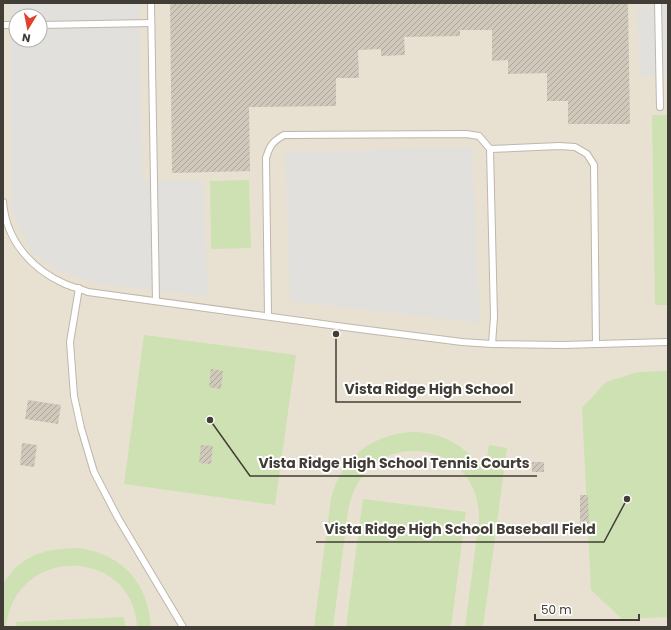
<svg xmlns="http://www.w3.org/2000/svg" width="671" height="630" font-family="Poppins,sans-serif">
<defs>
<pattern id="building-hatch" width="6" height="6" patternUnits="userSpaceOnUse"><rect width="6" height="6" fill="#d1c8bc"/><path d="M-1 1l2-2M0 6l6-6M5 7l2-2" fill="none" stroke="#aba49a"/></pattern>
</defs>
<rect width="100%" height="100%" fill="#f1ede5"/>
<path fill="#e8e1d1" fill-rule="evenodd" d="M3,3H668V627H3ZM16,16H40V40H16Z"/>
<g fill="#cde1b2">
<path d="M652,115H668V305H655Z"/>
<path d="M249,180L251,248L211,249L210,181Z"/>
<path d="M144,335L296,355L275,505L124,484Z"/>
<path d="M668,371V617L622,619L591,590L582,408L606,382L638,372Z"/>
<path d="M414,432C446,433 466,447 485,471L489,445L507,448L483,627H465L479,521C482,437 364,422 348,511L333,627H314L331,498C342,457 372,434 414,432Z"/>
<path d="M363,499L466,512L451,627H346Z"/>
<path d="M79,548C123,555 148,582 151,627H137C133,547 15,544 6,627H3C3,618 1,590 4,583C5,580 9,576 11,573C30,551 51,549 79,548Z"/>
<path d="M124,617L125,627H17L16,622Z"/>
</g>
<g fill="#e2e0dd" fill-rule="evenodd">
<path d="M9,3H139L143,181H203L208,296L97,284L57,271L32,253L12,210ZM16,16H40V40H16Z"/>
<path d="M668,6V76L640,77L637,7Z"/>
<path d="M472,147L480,323L290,301L285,152Z"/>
</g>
<g fill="url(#building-hatch)">
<path d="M170,3H628L630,124H568V101H547V73L508,74V60L492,61V30H460V36L404,37L405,55L381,56V49L358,50L359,78H336V106L249,107L250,171L172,173Z"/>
<path d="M211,369L223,371L221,389L209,387Z"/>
<path d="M28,400L61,405L58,424L25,419Z"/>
<path d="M22,443L37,445L34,467L20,465Z"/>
<path d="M201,445L213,446L211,464L199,463Z"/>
<rect x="532" y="462" width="12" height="10"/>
<path d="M580,495H588L589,530H580Z"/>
</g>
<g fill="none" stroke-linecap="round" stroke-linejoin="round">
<defs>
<g id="lane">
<path d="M151,3L156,301"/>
<path d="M658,3L660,107"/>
<path d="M3,25H16"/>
<path d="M40,25L151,23"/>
<path d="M490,149L559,146L575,147L587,154L594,165L596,344"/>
<path d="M3,202C6,240 31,269 65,284C72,287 81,289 88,292L352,328L462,342L492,344L563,345L668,342"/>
<path d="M79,288L70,342L74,396L81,428L94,472L118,518L183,627"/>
<path d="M268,316L266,158C270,145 272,142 284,135L466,134L479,136L490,149L494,317L492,344"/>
</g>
</defs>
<use href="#lane" stroke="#beb7ac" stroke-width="8"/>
<use href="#lane" stroke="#fff" stroke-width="6"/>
</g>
<path fill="none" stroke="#423d36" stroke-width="1.5" d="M336 334L336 402H521M210 420L250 476H537M627 499L604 542H316"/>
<g fill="#423d36" stroke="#fff" stroke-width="1.5">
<circle cx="336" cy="334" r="4"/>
<circle cx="210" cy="420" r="4"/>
<circle cx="627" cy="499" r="4"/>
</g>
<g font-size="14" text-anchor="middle" font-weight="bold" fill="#423d36" stroke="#fff" stroke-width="4" stroke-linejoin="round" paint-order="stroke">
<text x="429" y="394">Vista Ridge High School</text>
<text x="394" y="468">Vista Ridge High School Tennis Courts</text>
<text x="460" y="534">Vista Ridge High School Baseball Field</text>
</g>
<rect width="671" height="630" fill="none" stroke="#423d36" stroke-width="8"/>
<g transform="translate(28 28) rotate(190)"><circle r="19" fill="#ffffff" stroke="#b3b1af"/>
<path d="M0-3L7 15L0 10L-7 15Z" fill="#e1422c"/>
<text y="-6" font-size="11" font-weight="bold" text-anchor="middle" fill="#423d36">N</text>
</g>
<path d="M535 614v6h104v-6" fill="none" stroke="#423d36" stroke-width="2"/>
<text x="541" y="614" font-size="12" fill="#423d36" stroke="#ffffff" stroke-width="3" paint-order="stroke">50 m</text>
</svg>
